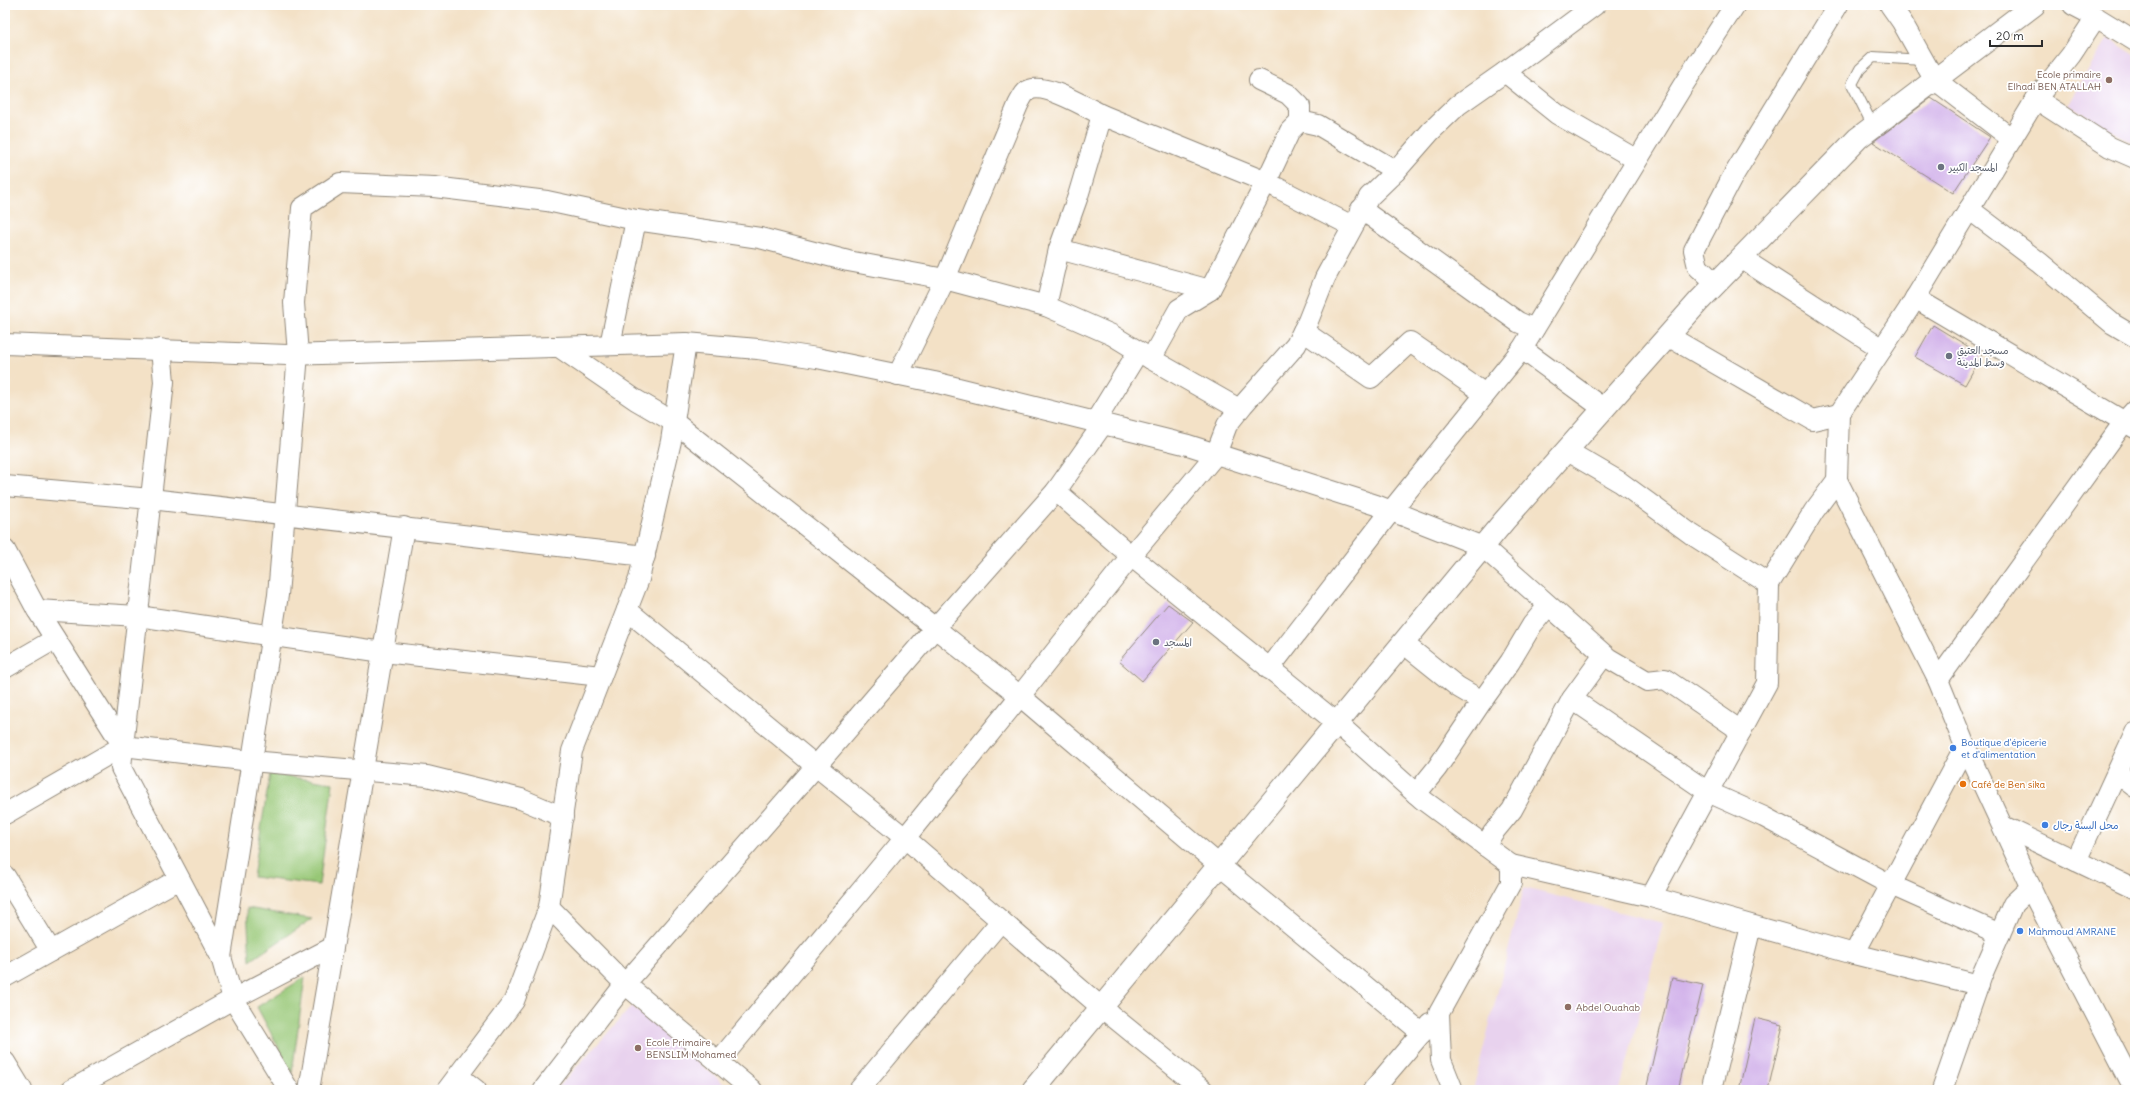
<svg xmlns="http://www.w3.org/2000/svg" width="2140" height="1095" font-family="Delius,'Playpen Sans Arabic',sans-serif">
<rect width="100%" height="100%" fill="#fff"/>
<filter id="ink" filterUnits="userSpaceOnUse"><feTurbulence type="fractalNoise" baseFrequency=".025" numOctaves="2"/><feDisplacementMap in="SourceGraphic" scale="8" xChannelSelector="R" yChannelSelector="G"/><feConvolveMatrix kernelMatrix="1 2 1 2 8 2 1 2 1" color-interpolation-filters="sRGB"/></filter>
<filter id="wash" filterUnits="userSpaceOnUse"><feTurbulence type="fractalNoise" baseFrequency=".012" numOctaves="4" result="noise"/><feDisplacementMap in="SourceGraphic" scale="16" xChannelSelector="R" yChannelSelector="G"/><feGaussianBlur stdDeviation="0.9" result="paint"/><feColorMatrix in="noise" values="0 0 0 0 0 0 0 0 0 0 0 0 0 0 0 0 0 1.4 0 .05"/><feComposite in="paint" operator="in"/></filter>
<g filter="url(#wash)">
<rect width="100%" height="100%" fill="#f3e1c6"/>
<g fill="#e8d2ee">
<path d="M2108,38L2135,55V144L2068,104Z"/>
<path d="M1524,888L1663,923L1620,1090H1473Z"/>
<path d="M632,1006L731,1090H556Z"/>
</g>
<g fill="#97c776" stroke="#617950">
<path d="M270,774L333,783L319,885L253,877Z"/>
<path d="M247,908L312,919L250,961Z"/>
<path d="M305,977L292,1073L257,1007Z"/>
</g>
<g id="blocks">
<g fill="#cdaae8">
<path d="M1931,98L1990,137L1953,193L1873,142Z"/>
<path d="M1933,325L1982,355L1965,385L1915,357Z"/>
<path d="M1168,604L1193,622L1142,681L1119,661Z"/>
<path d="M1672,978L1703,985L1678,1090H1646Z"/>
<path d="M1755,1018L1783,1025L1768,1090H1739Z"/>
</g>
</g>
</g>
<g filter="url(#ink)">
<use href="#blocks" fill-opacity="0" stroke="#8f8678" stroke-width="1"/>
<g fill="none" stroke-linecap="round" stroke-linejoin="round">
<defs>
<path id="service" d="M1873,126L1852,84L1860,69L1873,57L1923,60"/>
<g id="minor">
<path d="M1595,5L1505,72L1557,114L1637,160"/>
<path d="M1890,5L1902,22L1934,79L2012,139"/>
<path d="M2073,5L2096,17L2071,55L2036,99L1908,310L1839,414L1837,480L1938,680L1965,746L2038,903L2135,1090"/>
<path d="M2096,17L2135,41"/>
<path d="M1259,80L1288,94L1300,106V121"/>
<path d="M2036,99L2110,147L2135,158"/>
<path d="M1361,209L1518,322L1534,329"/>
<path d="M1969,209L2039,262L2113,324L2135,337"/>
<path d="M1059,249L1210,290"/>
<path d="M1741,258L1882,349"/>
<path d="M1716,284L1698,267L1694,250L1733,176L1838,5"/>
<path d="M1915,298L2135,428"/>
<path d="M1303,331L1371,378L1410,342L1485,394"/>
<path d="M1668,336L1813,420L1839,414"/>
<path d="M5,344L287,355L686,343L758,349L817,358L934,382L1188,445L1376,505L1483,547L1608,658L1647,681L1665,679L1741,731"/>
<path d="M610,345L636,220L760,238L848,261L945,279L1018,105C1020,101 1023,95 1026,92C1041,79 1087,108 1102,115"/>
<path d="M559,347L636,400L674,422L935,628L816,766L905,838L1020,696L935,628L1056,491"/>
<path d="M1522,349L1682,87L1735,5"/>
<path d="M1151,359L1112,335L1046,306L1059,249L1078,196L1102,115L1266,182L1290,131L1300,121L1318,125L1396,171"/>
<path d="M898,375L945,279L1046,306"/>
<path d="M1239,409L1151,359L1179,309L1210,290L1266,182L1352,226"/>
<path d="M1095,422L1138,352"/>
<path d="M1103,424L1056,491L1131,556L1216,454L1227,425L1243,405L1296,345L1308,321L1325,278L1369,197L1396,171L1431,131L1458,105L1505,72"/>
<path d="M1567,451L1620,482L1691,534L1769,584L1814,511L1837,480"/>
<path d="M5,486L151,499L645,556"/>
<path d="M5,550L37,610L123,746L121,768L221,957L233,999L289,1090"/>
<path d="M37,610L138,616L383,652L601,676"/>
<path d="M1403,643L1458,687L1482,701L1437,768L1416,794"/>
<path d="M1604,655L1572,699L1708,792L1764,817L1891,885L2000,934"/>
<path d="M5,668L55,639"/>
<path d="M1269,669L1391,511L1522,349L1604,409"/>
<path d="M1938,680L2124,422L2135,410"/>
<path d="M1482,701L1510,662L1532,625L1548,606"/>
<path d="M123,746L164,382L161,349"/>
<path d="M2117,773L2135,787"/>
<path d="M5,814L123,746L251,761L427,776L521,799L563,817"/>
<path d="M2003,826L2135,889"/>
<path d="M1485,846L1493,833L1512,810L1572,699"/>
<path d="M2076,861L2135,733"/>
<path d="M1511,865L1651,897L1854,954L1979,985"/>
<path d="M5,876L51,951"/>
<path d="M1651,897L1767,683L1769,584"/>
<path d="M549,907L625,984L816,766L627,610"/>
<path d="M1854,954L1965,746"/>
<path d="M221,957L278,595L298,354L294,303L302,208L340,183L434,187L547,201L636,220"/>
<path d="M5,977L179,879"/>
<path d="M1422,1033L1219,865L1020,696L1131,556L1337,723L1423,800L1511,865V883L1439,1013L1441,1060L1453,1090"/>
<path d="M5,1062L22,1090"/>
<path d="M718,1062L905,838L1101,1007L1203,1090"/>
<path d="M458,1076L476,1090"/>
<path d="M71,1090L233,999L333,947"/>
<path d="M309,1090L404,527"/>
<path d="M447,1090L514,1001L549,907L572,751L639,579L671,441L686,343"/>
<path d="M543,1090L625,984L752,1090"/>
<path d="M859,1090L1001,921"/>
<path d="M1373,1090L1430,1023"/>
<path d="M1711,1090L1751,926"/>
<path d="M1942,1090L1982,975L2013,904L2031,887"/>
</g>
<path id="primary" d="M1033,1090L1504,521L1699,301L1858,138L2034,5"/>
</defs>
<use href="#service" stroke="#8f8678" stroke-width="12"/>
<use href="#minor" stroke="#8f8678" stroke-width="22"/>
<use href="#primary" stroke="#8f8678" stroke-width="24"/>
<use href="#service" stroke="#fff" stroke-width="10"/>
<use href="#minor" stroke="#fff" stroke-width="20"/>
<use href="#primary" stroke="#fff" stroke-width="22"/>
</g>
</g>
<g fill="#8d6e63" stroke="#fff" stroke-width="1.5">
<circle cx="2109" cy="80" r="4"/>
<circle cx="1568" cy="1007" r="4"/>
<circle cx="638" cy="1048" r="4"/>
</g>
<g fill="#6b7280" stroke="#fff" stroke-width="1.5">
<circle cx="1941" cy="167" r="4"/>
<circle cx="1949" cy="356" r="4"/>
<circle cx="1156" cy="642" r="4"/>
</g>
<g fill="#3f7fe0" stroke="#fff" stroke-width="1.5">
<circle cx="1953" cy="748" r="4"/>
<circle cx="2045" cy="825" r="4"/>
<circle cx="2020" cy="931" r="4"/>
</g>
<circle fill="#e8710a" stroke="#fff" stroke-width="1.5" cx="1963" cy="784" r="4"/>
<g text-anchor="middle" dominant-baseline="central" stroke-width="3.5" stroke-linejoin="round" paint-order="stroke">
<g font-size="10" fill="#785e54" stroke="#fff" text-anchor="start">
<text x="2101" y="74" text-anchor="end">Ecole primaire<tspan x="2101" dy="12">Elhadi BEN ATALLAH</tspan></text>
<text x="1576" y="1007">Abdel Ouahab</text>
<text x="646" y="1042">Ecole Primaire<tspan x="646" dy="12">BENSLIM Mohamed</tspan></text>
</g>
<g font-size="10" fill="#5b616d" stroke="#fff" text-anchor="start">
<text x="1949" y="167">المسجد الكبير</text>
<text x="1957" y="350">مسجد العتيق<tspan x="1957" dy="12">وسط المدينة</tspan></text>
<text x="1164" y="642">المسجد</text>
</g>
<g font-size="10" fill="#366cbe" stroke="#fff" text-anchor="start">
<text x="1961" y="742">Boutique d'épicerie<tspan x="1961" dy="12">et d'alimentation</tspan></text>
<text x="2053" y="825">محل البسة رجال</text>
<text x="2028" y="931">Mahmoud AMRANE</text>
</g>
<g font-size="10" fill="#c56008" stroke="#fff" text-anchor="start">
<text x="1971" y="784">Café de Ben sika</text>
</g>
</g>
<rect width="2140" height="1095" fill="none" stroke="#fff" stroke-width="20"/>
<path d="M1990 40v6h52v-6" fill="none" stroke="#2b2b2b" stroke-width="2"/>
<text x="1996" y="40" font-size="12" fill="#2b2b2b" stroke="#ffffff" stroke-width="3" paint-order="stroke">20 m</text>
</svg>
